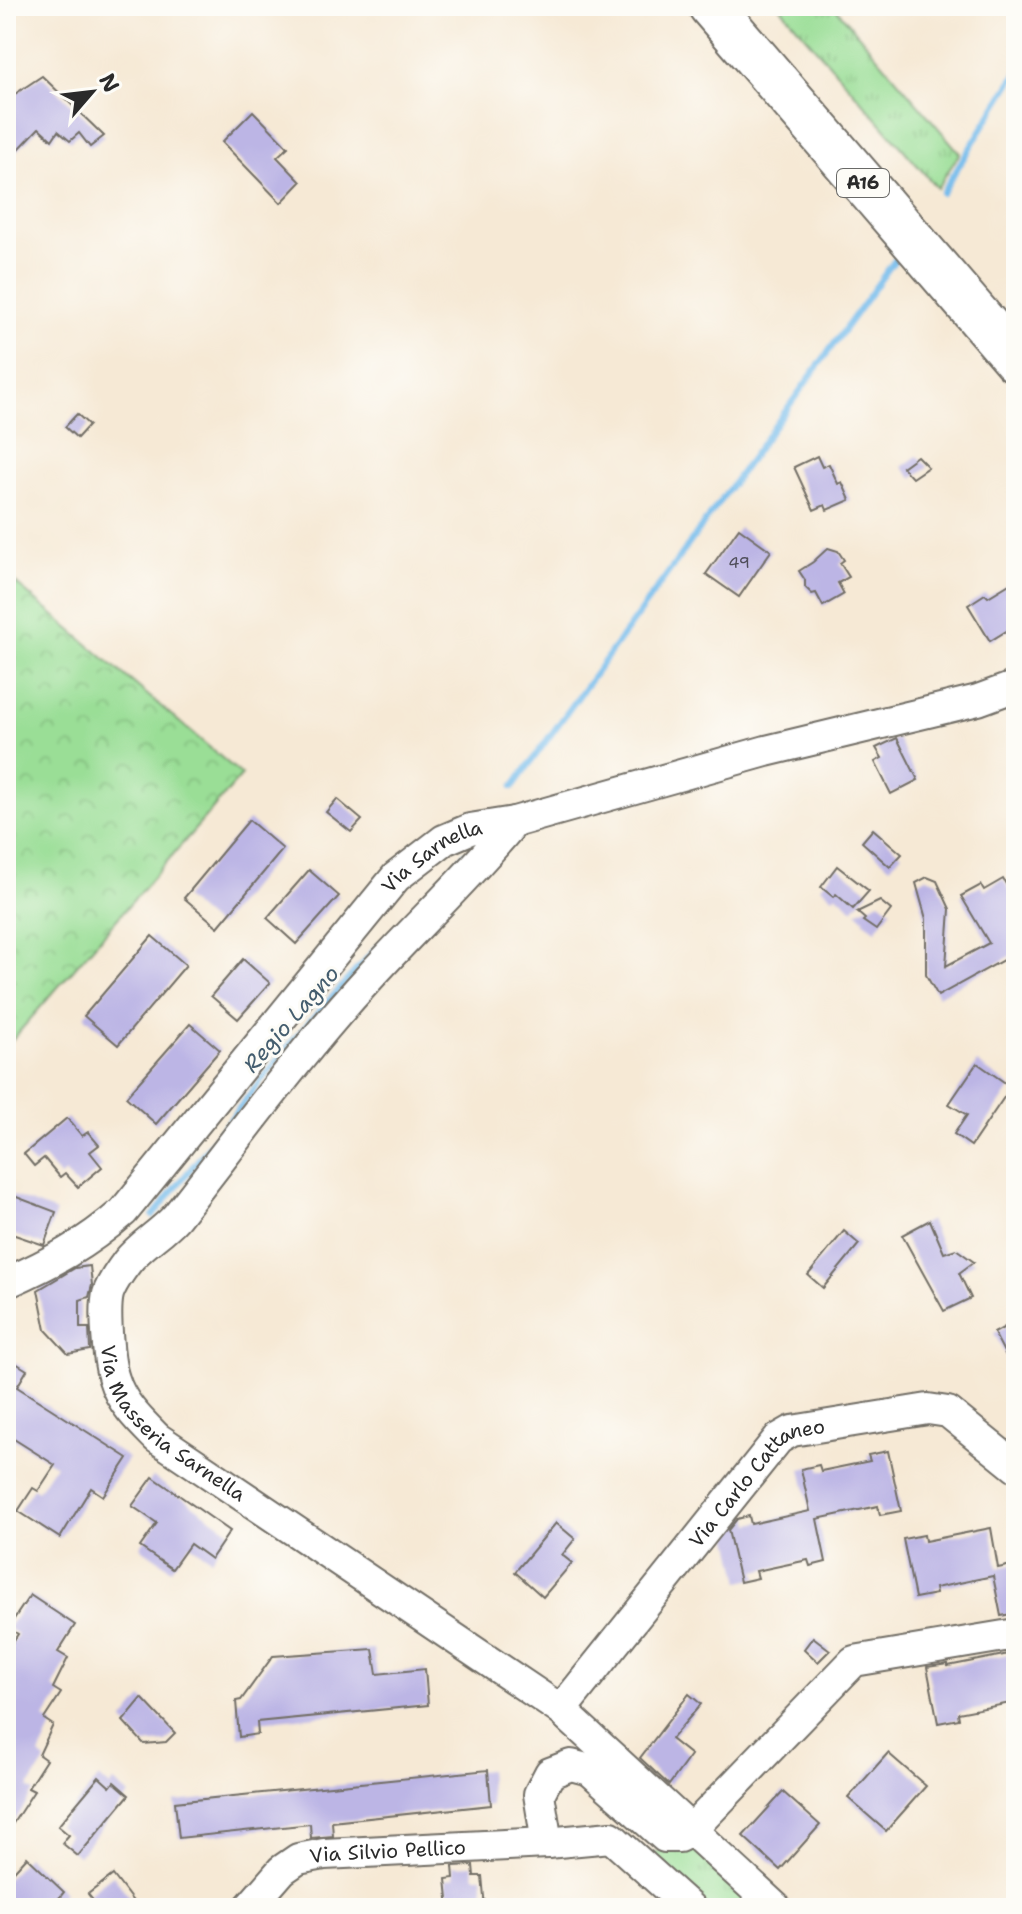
<svg xmlns="http://www.w3.org/2000/svg" width="1022" height="1914" font-family="'Shantell Sans',sans-serif">
<defs>
<pattern id="grass-tufts" width="24" height="20" patternUnits="userSpaceOnUse" patternTransform="scale(2)"><rect width="24" height="20" fill="#9ade96"/><path d="M3 7l-1-3M5 7V3M7 7l1-3M15 17l-1-3M17 17v-4M19 17l1-3" fill="none" stroke="#85bf81"/></pattern>
<pattern id="park-crowns" width="20" height="18" patternUnits="userSpaceOnUse" patternTransform="scale(2)"><rect width="20" height="18" fill="#9ade96"/><path d="M2 6a3 3 0 1 1 6 0M12 15a3 3 0 1 1 6 0" fill="none" stroke="#85bf81"/></pattern>
</defs>
<rect width="100%" height="100%" fill="#fdfcf7"/>
<filter id="ink" filterUnits="userSpaceOnUse"><feTurbulence type="fractalNoise" baseFrequency=".0125" numOctaves="2"/><feDisplacementMap in="SourceGraphic" scale="16" xChannelSelector="R" yChannelSelector="G"/><feConvolveMatrix kernelMatrix="1 2 1 2 8 2 1 2 1" color-interpolation-filters="sRGB"/></filter>
<filter id="wash" filterUnits="userSpaceOnUse"><feTurbulence type="fractalNoise" baseFrequency=".006" numOctaves="4" result="noise"/><feDisplacementMap in="SourceGraphic" scale="32" xChannelSelector="R" yChannelSelector="G"/><feGaussianBlur stdDeviation="1.8" result="paint"/><feColorMatrix in="noise" values="0 0 0 0 0 0 0 0 0 0 0 0 0 0 0 0 0 1.4 0 .05"/><feComposite in="paint" operator="in"/></filter>
<g filter="url(#wash)">
<rect width="100%" height="100%" fill="#f6e9d5"/>
<g fill="url(#grass-tufts)" stroke="#628460" stroke-width="2">
<path d="M779,6H834L960,153L937,188Z"/>
<path d="M693,1843L765,1908H708L650,1854Z"/>
</g>
<path fill="url(#park-crowns)" stroke="#628460" stroke-width="2" d="M6,575L242,775L6,1047Z"/>
<g fill="none" stroke-linecap="round" stroke-linejoin="round">
<g stroke="#74bcec" stroke-width="6">
<path d="M942,193L1016,74"/>
<path d="M513,787L897,257"/>
<path d="M416,907L465,854"/>
<path d="M153,1216L294,1039L377,947"/>
</g>
</g>
<g id="blocks">
<g fill="#bcb5e5">
<path d="M42,76L104,136L90,147L79,133L70,141L58,131L52,140L39,128L20,148L6,158V100Z"/>
<path d="M253,111L288,147L277,157L301,182L281,203L222,142Z"/>
<path d="M77,414L89,425L77,438L65,427Z"/>
<path d="M817,456L822,467L829,464L838,484L842,482L850,500L827,510L825,505L814,510L794,467Z"/>
<path d="M917,456L928,467L912,478L902,467Z"/>
<path d="M739,528L771,551L739,597L706,574Z"/>
<path d="M828,548L838,551L844,560L840,563L849,577L838,583L844,594L823,606L816,593L812,594L805,587V580L799,571L813,562Z"/>
<path d="M1016,580V625L990,641L968,605L985,594L988,597Z"/>
<path d="M897,738L918,780L891,794L875,762L882,758L876,748Z"/>
<path d="M337,799L362,820L351,832L326,812Z"/>
<path d="M249,820L283,849L218,927L184,898Z"/>
<path d="M873,829L902,854L890,867L862,842Z"/>
<path d="M837,866L869,891L853,909L836,894L833,897L821,887Z"/>
<path d="M309,870L339,896L296,944L267,918Z"/>
<path d="M927,877L937,881L950,909L946,966L989,943L961,896L981,885L984,890L1003,879L1016,901V953L938,996L926,975V919L916,883Z"/>
<path d="M880,901L891,910L876,930L863,921L865,919L857,912Z"/>
<path d="M152,936L186,965L118,1045L84,1016Z"/>
<path d="M243,959L270,983L238,1019L211,996Z"/>
<path d="M190,1024L220,1050L156,1124L126,1097Z"/>
<path d="M977,1063L1011,1087L971,1146L954,1134L967,1115L949,1104Z"/>
<path d="M67,1118L82,1136L88,1132L99,1145L90,1152L102,1167L78,1187L65,1173L60,1177L44,1158L34,1166L24,1154Z"/>
<path d="M6,1193L56,1212L44,1245L6,1232Z"/>
<path d="M930,1220L944,1253L956,1249L974,1262L959,1273L971,1298L944,1311L902,1235Z"/>
<path d="M844,1231L859,1244L823,1288L808,1275Z"/>
<path d="M90,1266L92,1285L89,1297L80,1300V1328H89L90,1350L68,1354L46,1330L38,1290L75,1268Z"/>
<path d="M1016,1321V1375L994,1333Z"/>
<path d="M6,1357L27,1370L17,1387L128,1458L103,1496L91,1488L60,1538L18,1511L33,1488L38,1491L55,1465L6,1434Z"/>
<path d="M888,1451L901,1511L880,1515L878,1506L817,1519L826,1562L810,1566L808,1560L756,1571L758,1578L740,1582L728,1530L737,1519L749,1516L751,1524L810,1511L801,1469L819,1465L821,1471L870,1461L868,1455Z"/>
<path d="M153,1477L230,1531L211,1559L190,1544L172,1569L140,1547L157,1523L132,1506Z"/>
<path d="M556,1523L575,1539L562,1555L572,1563L543,1597L515,1572Z"/>
<path d="M991,1528L998,1568L1016,1564V1613L1001,1616L993,1576L935,1588L936,1594L915,1598L903,1539L924,1535L925,1541Z"/>
<path d="M30,1595L75,1625L58,1652L68,1658L53,1688L61,1693L44,1719L53,1725L39,1755L46,1760L28,1788L34,1791L6,1834V1652L18,1634L8,1628Z"/>
<path d="M813,1637L830,1650L818,1662L804,1649Z"/>
<path d="M373,1649L377,1674L425,1669L428,1705L257,1722L258,1734L239,1737L236,1701L241,1700L273,1656Z"/>
<path d="M1014,1653L1016,1702L958,1713L959,1719L938,1723L927,1667L948,1664V1666Z"/>
<path d="M689,1694L701,1704L671,1739L691,1755L669,1785L640,1758Z"/>
<path d="M142,1698L175,1733L166,1742L144,1744L123,1721Z"/>
<path d="M888,1753L926,1786L886,1831L848,1798Z"/>
<path d="M488,1770L491,1805L332,1822L333,1836L311,1838L310,1824L179,1838L175,1802Z"/>
<path d="M99,1777L110,1787L114,1782L129,1795L78,1856L62,1843L69,1835L58,1826Z"/>
<path d="M783,1792L820,1825L780,1870L743,1836Z"/>
<path d="M27,1857L64,1892L51,1908H6V1880Z"/>
<path d="M473,1865L474,1876H482L485,1908H449L446,1879L454,1878L453,1866Z"/>
<path d="M113,1875L138,1908H99L88,1894Z"/>
</g>
</g>
</g>
<g filter="url(#ink)">
<use href="#blocks" fill-opacity="0" stroke="#726e66" stroke-width="2"/>
<g fill="none" stroke-linecap="round" stroke-linejoin="round">
<defs>
<g id="minor">
<path id="s1" d="M514,822C468,878 416,926 368,979C299,1054 239,1137 176,1217C161,1234 141,1244 127,1262C121,1270 111,1284 108,1294C104,1311 108,1362 114,1379C121,1403 140,1421 157,1438L561,1710L776,1908"/>
<path id="s2" d="M6,1283C51,1263 85,1245 123,1212L396,877L444,840L470,829L514,822L766,751L978,700L1016,686"/>
<path id="s3" d="M561,1710L778,1439L792,1431L928,1409L948,1412L1016,1467"/>
<path d="M547,1843L539,1794L550,1773L571,1765L590,1770L665,1837H679L691,1830L854,1661L1016,1634"/>
<path id="s4" d="M249,1908L282,1870L298,1859L324,1854L547,1843L611,1837L690,1908"/>
</g>
<path id="highway" d="M711,6L1016,360"/>
</defs>
<use href="#minor" stroke="#726e66" stroke-width="34"/>
<use href="#highway" stroke="#726e66" stroke-width="48"/>
<use href="#minor" stroke="#fff" stroke-width="30"/>
<use href="#highway" stroke="#fff" stroke-width="44"/>
</g>
</g>
<g text-anchor="middle" dominant-baseline="central" stroke-width="6" stroke-linejoin="round" paint-order="stroke">
<g font-size="16" fill="#4f4e5a">
<text x="739" y="562">49</text>
</g>
<rect fill="#fdfcf7" stroke="#6a6a68" stroke-width="2" x="837" y="169" width="52" height="28" rx="6"/>
<g font-size="18" font-weight="bold" fill="#2b2b2b">
<text x="863" y="183">A16</text>
</g>
<g font-size="20" fill="#2b2b2b" stroke="#fdfcf7">
<text stroke="none"><textPath href="#s2" startOffset="612">Via Sarnella</textPath></text>
<text stroke="none"><textPath href="#s1" startOffset="782">Via Masseria Sarnella</textPath></text>
<text stroke="none"><textPath href="#s3" startOffset="304">Via Carlo Cattaneo</textPath></text>
<text stroke="none"><textPath href="#s4" startOffset="160">Via Silvio Pellico</textPath></text>
</g>
<g font-size="22" font-style="italic" fill="#455e6f" stroke="#fdfcf7">
<text transform="translate(291 1019) rotate(-49)">Regio Lagno</text>
</g>
</g>
<rect width="1022" height="1914" fill="none" stroke="#fdfcf7" stroke-width="32"/>
<g transform="translate(92 92) rotate(62)" stroke="#fdfcf7" stroke-width="6" paint-order="stroke">
<path d="M0-6L14 30L0 20L-14 30Z" fill="#2b2b2b"/>
<text y="-12" font-size="22" font-weight="bold" text-anchor="middle" fill="#2b2b2b">N</text>
</g>
</svg>
